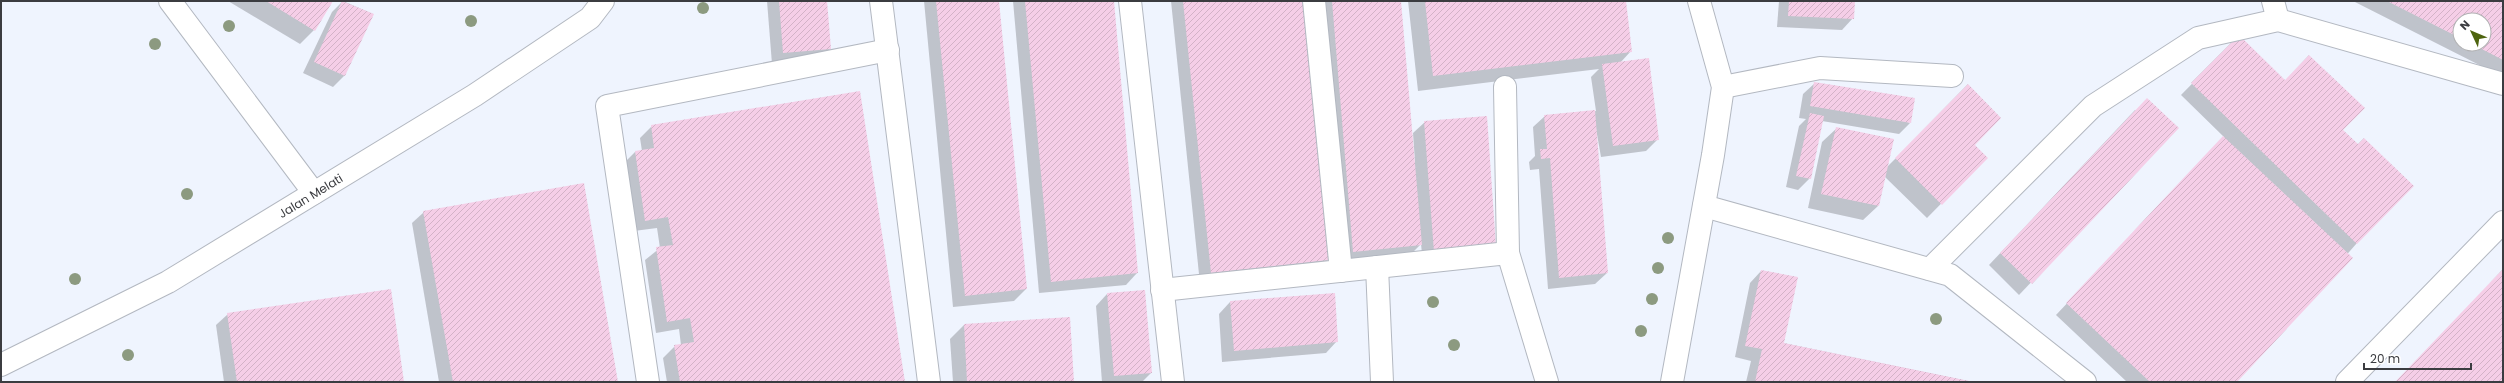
<svg xmlns="http://www.w3.org/2000/svg" width="2504" height="383" font-family="Poppins,sans-serif">
<defs>
<pattern id="building-hatch" width="6" height="6" patternUnits="userSpaceOnUse"><rect width="6" height="6" fill="#f5cee7"/><path d="M-1 1l2-2M0 6l6-6M5 7l2-2" fill="none" stroke="#d3b2c7"/></pattern>
</defs>
<rect width="100%" height="100%" fill="#eff4fe"/>
<g fill="#0003" fill-rule="evenodd">
<path d="M228,1H332L314,30L300,44Z"/>
<path d="M343,1L373,14L344,76L333,87L303,73L332,12Z"/>
<path d="M767,1H826L830,49L818,60L772,64Z"/>
<path d="M924,1H998L1026,289L1014,301L953,307Z"/>
<path d="M1013,1H1113L1137,273L1126,285L1039,293Z"/>
<path d="M1171,1H1304L1328,260L1316,271L1200,284Z"/>
<path d="M1319,1H1400L1414,162H1415L1413,133L1425,122L1495,247L1423,263L1421,244L1409,256L1342,263Z"/>
<path d="M1408,1H1625L1631,51L1620,63L1658,139L1646,151L1601,157L1595,123L1607,273L1595,284L1548,289L1539,169L1530,170L1529,162L1535,156L1533,127L1545,116L1596,111L1591,77L1599,69L1418,91Z"/>
<path d="M1779,1H1854L1853,18L1842,30L1777,27Z"/>
<path d="M2353,1H2503V77ZM2460,20H2484V44H2460Z"/>
<path d="M2239,36L2285,81L2342,130L2357,243L2235,382H2127L2056,315L2224,137L2181,95Z"/>
<path d="M1815,83L1910,123L1899,134L1822,121L1810,178L1798,190L1786,187L1799,126L1806,119L1799,118L1803,94Z"/>
<path d="M1968,86L1973,145L1986,158L1927,218L1884,176L1878,206L1863,220L1808,208L1822,142L1837,128L1886,168Z"/>
<path d="M2135,110L2178,128L2019,295L1989,265Z"/>
<path d="M652,126L904,382H667L663,358L675,346L681,345L679,329L656,333L645,260L660,248L657,228L634,231L624,163L635,152L642,151L640,138Z"/>
<path d="M424,212L617,382H439L412,223Z"/>
<path d="M1761,271L1783,343L1973,382H1746L1751,361L1735,357L1750,283Z"/>
<path d="M1107,294L1151,373L1142,382H1102L1096,306Z"/>
<path d="M1334,294L1337,341L1326,353L1222,362L1219,314L1230,302Z"/>
<path d="M228,314L403,382H224L216,325Z"/>
<path d="M964,325L1073,382H953L950,339Z"/>
</g>
<g fill="url(#building-hatch)">
<path d="M266,1H333L315,31Z"/>
<path d="M342,1L374,14L345,76L314,62Z"/>
<path d="M779,1H827L831,49L783,53Z"/>
<path d="M936,1H999L1027,289L965,296Z"/>
<path d="M1025,1H1114L1138,273L1051,282Z"/>
<path d="M1183,1H1305L1329,260L1211,273Z"/>
<path d="M1332,1H1401L1422,245L1353,252Z"/>
<path d="M1425,1H1626L1632,52L1433,76Z"/>
<path d="M1789,1H1855L1854,19L1788,16Z"/>
<path d="M2387,1H2503V60L2472,44H2484V20H2460V38Z"/>
<path d="M2239,35L2285,80L2309,55L2365,108L2343,130L2358,144L2364,138L2414,186L2357,244L2191,83Z"/>
<path d="M1649,58L1659,140L1613,146L1602,64Z"/>
<path d="M1814,82L1915,98L1911,123L1810,106Z"/>
<path d="M1968,84L2001,118L1975,145L1988,158L1942,205L1895,158Z"/>
<path d="M860,91L905,382H680L674,345L694,342L690,318L667,322L656,247L673,245L668,217L645,221L635,151L654,148L651,125Z"/>
<path d="M2147,98L2179,128L2032,284L2000,253Z"/>
<path d="M1595,110L1608,273L1559,278L1550,158L1541,159L1540,149H1547L1544,115Z"/>
<path d="M1810,113L1824,116L1811,179L1796,176Z"/>
<path d="M1487,116L1496,247L1434,252L1424,121Z"/>
<path d="M1836,127L1894,139L1879,206L1821,194Z"/>
<path d="M2223,136L2353,258L2237,382H2150L2066,303Z"/>
<path d="M584,183L618,382H453L423,211Z"/>
<path d="M2503,269V382H2395Z"/>
<path d="M1761,270L1798,277L1784,343L1974,382H1755L1762,349L1745,346Z"/>
<path d="M391,289L404,382H237L227,313Z"/>
<path d="M1145,290L1152,373L1114,376L1107,293Z"/>
<path d="M1335,293L1338,342L1234,351L1230,301Z"/>
<path d="M1070,317L1074,382H967L964,324Z"/>
</g>
<g fill="none" stroke-linecap="round" stroke-linejoin="round">
<defs>
<g id="minor">
<path d="M170,1L314,193"/>
<path d="M881,1L929,382"/>
<path d="M1130,1L1173,382"/>
<path d="M1314,1L1341,271"/>
<path d="M2273,1L2278,20"/>
<path d="M1505,87L1508,253"/>
<path d="M1723,87L1820,68L1952,76"/>
<path d="M1704,206L1950,275L2085,382"/>
<path d="M1377,267L1382,382"/>
<path d="M1930,269L2093,106L2198,38L2278,20L2503,84"/>
<path d="M1162,290L1508,253L1547,382"/>
<path id="s1" d="M1,365L168,282L475,95L590,18L603,1"/>
<path d="M648,382L607,106L888,50"/>
<path d="M1672,382L1713,155L1723,87L1699,1"/>
<path d="M2347,382L2503,222"/>
</g>
</defs>
<use href="#minor" stroke="#b3b8c1" stroke-width="24"/>
<use href="#minor" stroke="#fff" stroke-width="22"/>
</g>
<g fill="#8c9a80">
<circle cx="703" cy="8" r="6"/>
<circle cx="471" cy="21" r="6"/>
<circle cx="229" cy="26" r="6"/>
<circle cx="155" cy="44" r="6"/>
<circle cx="187" cy="194" r="6"/>
<circle cx="1668" cy="238" r="6"/>
<circle cx="1658" cy="268" r="6"/>
<circle cx="75" cy="279" r="6"/>
<circle cx="1652" cy="299" r="6"/>
<circle cx="1433" cy="302" r="6"/>
<circle cx="1936" cy="319" r="6"/>
<circle cx="1641" cy="331" r="6"/>
<circle cx="1454" cy="345" r="6"/>
<circle cx="128" cy="355" r="6"/>
</g>
<g text-anchor="middle" dominant-baseline="central" stroke-width="3.5" stroke-linejoin="round" paint-order="stroke">
<g font-size="12" fill="#3b3c40" stroke="#fff">
<text stroke="none"><textPath href="#s1" startOffset="353">Jalan Melati</textPath></text>
</g>
</g>
<rect width="2504" height="383" fill="none" stroke="#3b3c40" stroke-width="4"/>
<g transform="translate(2472 32) rotate(314)"><circle r="19" fill="#ffffff" stroke="#b1b1b3"/>
<path d="M0-3L7 15L0 10L-7 15Z" fill="#4e640f"/>
<text y="-6" font-size="11" font-weight="bold" text-anchor="middle" fill="#3b3c40">N</text>
</g>
<path d="M2364 363v6h107v-6" fill="none" stroke="#3b3c40" stroke-width="2"/>
<text x="2370" y="363" font-size="12" fill="#3b3c40" stroke="#ffffff" stroke-width="3" paint-order="stroke">20 m</text>
</svg>
